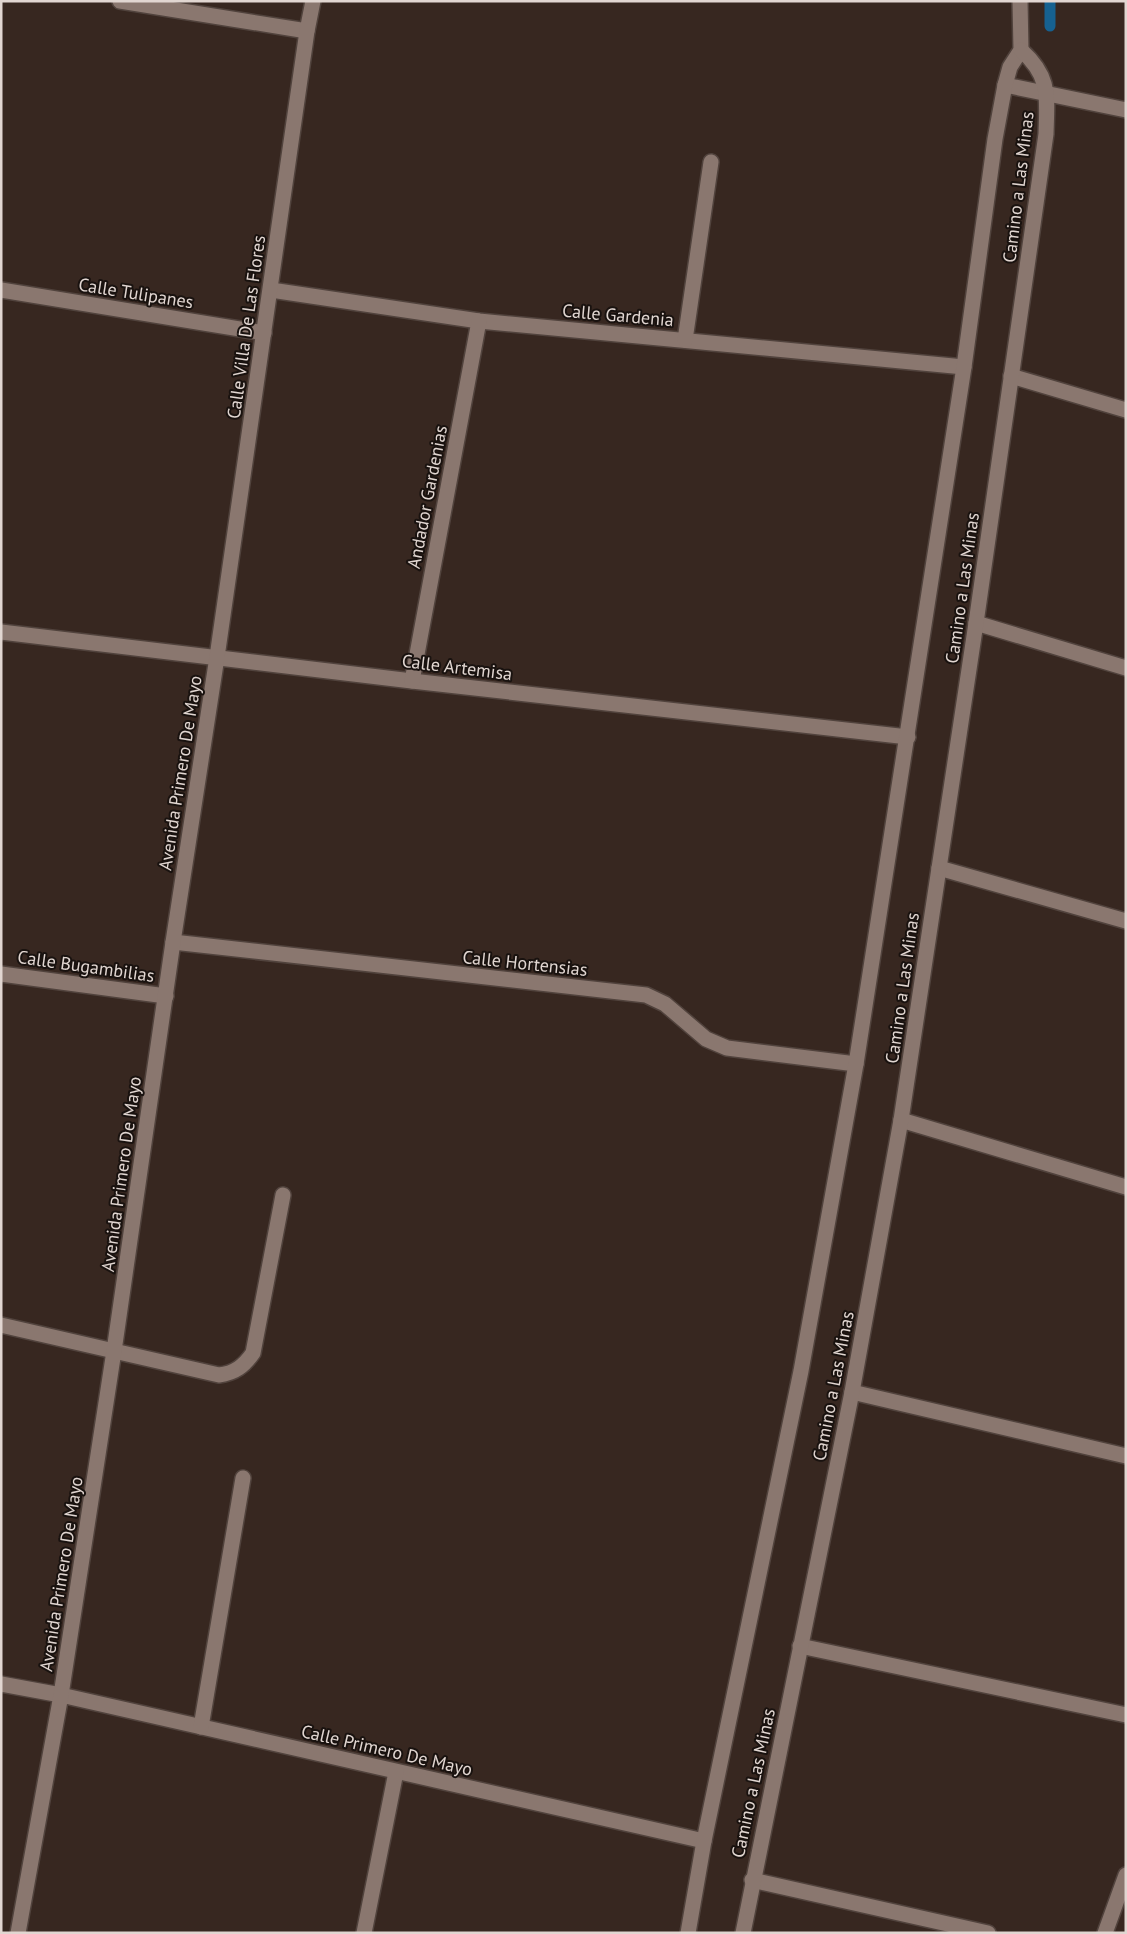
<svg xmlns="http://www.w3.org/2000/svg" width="1127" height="1934" font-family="'PT Sans',sans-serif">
<rect width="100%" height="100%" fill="#372720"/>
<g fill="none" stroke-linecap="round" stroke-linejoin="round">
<path stroke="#166190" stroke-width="11" d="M1050,1V26"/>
<defs>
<path id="service" d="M114,1351L219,1375C235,1373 244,1366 253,1353L283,1195"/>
<g id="minor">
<path d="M120,1L307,31"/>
<path d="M1,290L264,333"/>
<path d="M271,290L479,321L964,367"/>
<path d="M685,340L711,162"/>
<path d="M1011,376L1126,410"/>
<path d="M976,623L1126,668"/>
<path d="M1,632L412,681L908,737"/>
<path d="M412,681L479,321"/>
<path d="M939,868L1126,921"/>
<path d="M173,942L646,995L665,1004L706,1039L727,1048L856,1064"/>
<path d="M1,974L166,996"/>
<path d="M901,1120L1126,1187"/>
<path d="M1,1325L114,1351"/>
<path d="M852,1392L1126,1456"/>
<path d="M800,1646L1126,1715"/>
<path d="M1,1684L61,1695L704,1841"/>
<path d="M201,1727L243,1478"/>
<path d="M752,1880L988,1933"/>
<path d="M18,1933L61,1695L114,1351L173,942L217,657L307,31L313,1"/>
<path d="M364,1933L396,1772"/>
<path d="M1105,1933L1126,1875"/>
</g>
<g id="tertiary">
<path d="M1005,85L1126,110"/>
<path d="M688,1933L704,1841L801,1371L856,1064L964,367L995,139L1005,85L1010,67L1021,50L1020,1"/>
<path d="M743,1933L852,1392L901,1120L976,623L1046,134C1047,96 1051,77 1021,50"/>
</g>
</defs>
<use href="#service" stroke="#51433d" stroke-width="18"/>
<use href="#minor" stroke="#51433d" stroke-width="18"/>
<use href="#tertiary" stroke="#51433d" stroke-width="18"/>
<use href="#service" stroke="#8a776f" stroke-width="15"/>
<use href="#minor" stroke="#8a776f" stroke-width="15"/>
<use href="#tertiary" stroke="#8a776f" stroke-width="15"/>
</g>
<g text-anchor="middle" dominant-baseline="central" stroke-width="4" stroke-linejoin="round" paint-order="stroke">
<g font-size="18" fill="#e1d6d1" stroke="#19120f">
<text transform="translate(1018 187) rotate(-83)">Camino a Las Minas</text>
<text transform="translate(136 293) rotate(9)">Calle Tulipanes</text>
<text transform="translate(618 315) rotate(5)">Calle Gardenia</text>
<text transform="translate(246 327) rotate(-82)">Calle Villa De Las Flores</text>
<text transform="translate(427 497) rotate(-79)">Andador Gardenias</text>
<text transform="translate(962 588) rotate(-82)">Camino a Las Minas</text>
<text transform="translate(457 667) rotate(7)">Calle Artemisa</text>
<text transform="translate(180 773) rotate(-81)">Avenida Primero De Mayo</text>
<text transform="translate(525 963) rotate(6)">Calle Hortensias</text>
<text transform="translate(86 966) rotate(8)">Calle Bugambilias</text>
<text transform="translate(902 988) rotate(-82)">Camino a Las Minas</text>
<text transform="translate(121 1174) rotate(-82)">Avenida Primero De Mayo</text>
<text transform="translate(833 1386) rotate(-79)">Camino a Las Minas</text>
<text transform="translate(61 1574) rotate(-81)">Avenida Primero De Mayo</text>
<text transform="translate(387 1750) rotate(13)">Calle Primero De Mayo</text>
<text transform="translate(753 1783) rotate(-78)">Camino a Las Minas</text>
</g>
</g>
<rect width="1127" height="1934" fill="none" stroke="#e1d6d1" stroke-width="5"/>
</svg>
